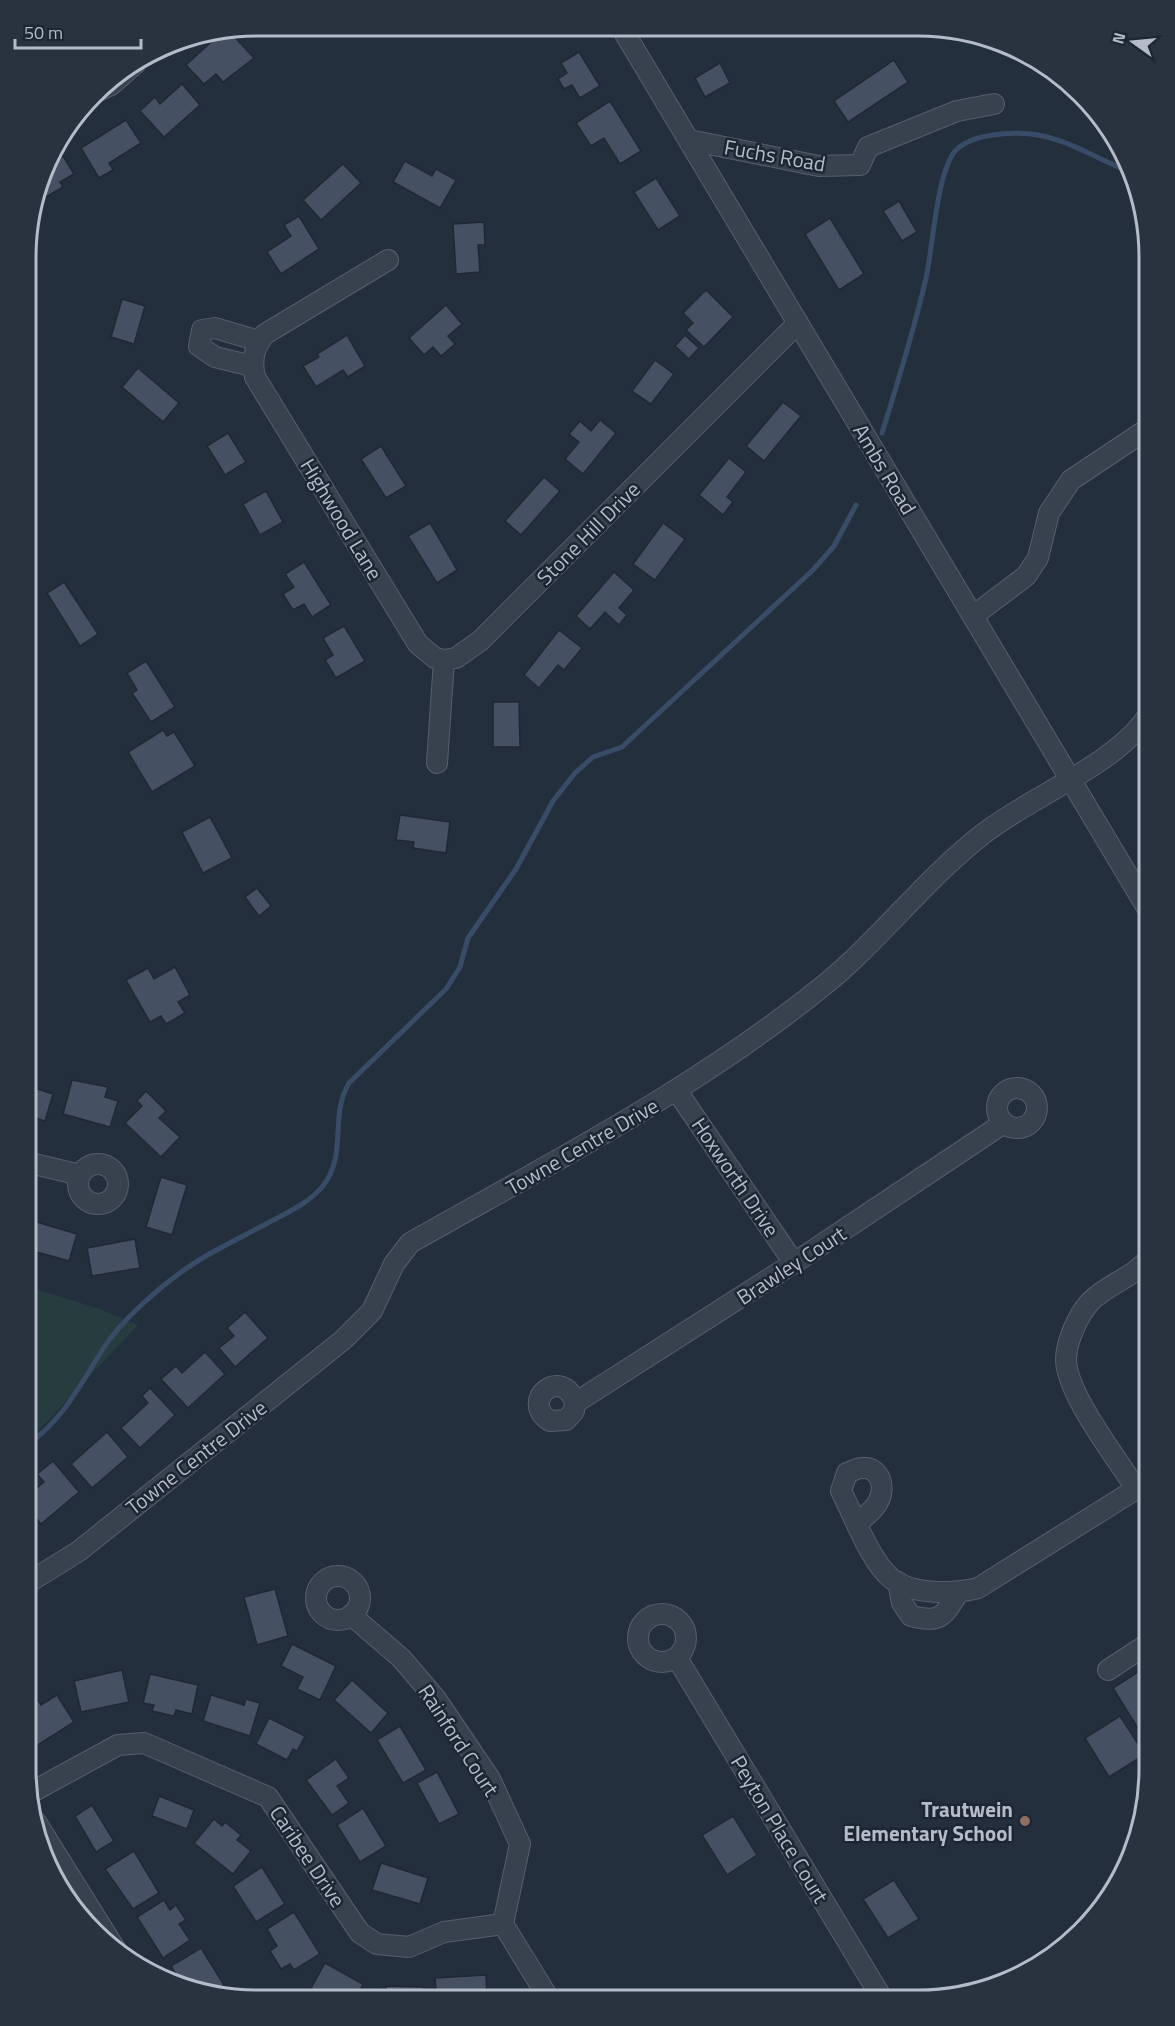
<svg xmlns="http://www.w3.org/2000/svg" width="1175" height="2026" font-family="'Titillium Web',sans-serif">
<rect width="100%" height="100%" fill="#242f3e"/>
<path fill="#263c3f" d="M26,1286L100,1309L138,1325L39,1430L26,1439Z"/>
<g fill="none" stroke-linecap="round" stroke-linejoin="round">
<g stroke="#394c67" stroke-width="5">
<path d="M882,433C898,382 914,330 926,278C933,247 937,170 956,150C972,134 1009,132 1031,134C1067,138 1098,160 1133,173"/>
<path d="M26,1445C62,1423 82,1381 105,1346C120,1323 153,1293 176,1276C203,1255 236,1240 266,1224C286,1213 308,1204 323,1186C348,1153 329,1117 349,1083L446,989L460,967L468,938L516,869L553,801L575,773L593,757L622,747L813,570L834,546L856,505"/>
</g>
</g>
<g fill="#455162" stroke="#1f2835" stroke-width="1.5">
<path d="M535,26H549L539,33Z"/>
<path d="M229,31L254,58L223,82L216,74L204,84L186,65L222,32Z"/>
<path d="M579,52L600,86L580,98L572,85L564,89L558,79L567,73L561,63Z"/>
<path d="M894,60L908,82L848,122L834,101Z"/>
<path d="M720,63L730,83L705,97L695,78Z"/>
<path d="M182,84L200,105L164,137L140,111L155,97L160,104Z"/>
<path d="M610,101L641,151L620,164L604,138L591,146L576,123Z"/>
<path d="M126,120L141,143L109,163L113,170L99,178L81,148Z"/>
<path d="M63,156L74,174L60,182L63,187L34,204L46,166Z"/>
<path d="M405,161L432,176L436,169L456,180L440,208L393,182Z"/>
<path d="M343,164L361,183L321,220L303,200Z"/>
<path d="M656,178L680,216L658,230L634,192Z"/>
<path d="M899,201L917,232L902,241L883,211Z"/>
<path d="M299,216L319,249L281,274L267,252L291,236L284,225Z"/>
<path d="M830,218L864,274L839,290L805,234Z"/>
<path d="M484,222L485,245H478L480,272L456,274L453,224Z"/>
<path d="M706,290L733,317L704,347L686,330L693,323L683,313Z"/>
<path d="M122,299L145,306L134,344L111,337Z"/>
<path d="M446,305L462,324L448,336L455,344L441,356L433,347L424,355L409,338Z"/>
<path d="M347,335L365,366L348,377L343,370L316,387L303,366L319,357L317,354Z"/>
<path d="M685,335L699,348L689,359L675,346Z"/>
<path d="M655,360L674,374L651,404L632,391Z"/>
<path d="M138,368L179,403L163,422L122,387Z"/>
<path d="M783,402L801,416L764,461L746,446Z"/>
<path d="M600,420L616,433L583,474L565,459L579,442L569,434L580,421L591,431Z"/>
<path d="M228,433L246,462L225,475L207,446Z"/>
<path d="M381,446L406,486L386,498L361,459Z"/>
<path d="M729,458L746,472L727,497L733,502L723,515L699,495Z"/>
<path d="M544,477L560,491L521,535L505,521Z"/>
<path d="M266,491L283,522L260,535L243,504Z"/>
<path d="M430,523L457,570L437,583L408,536Z"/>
<path d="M663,523L685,539L655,580L633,564Z"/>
<path d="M304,562L331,605L312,617L304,604L293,610L283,594L294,587L285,574Z"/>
<path d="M614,572L634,590L619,608L627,615L619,625L605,612L590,629L576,616Z"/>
<path d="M64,582L98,634L80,646L47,593Z"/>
<path d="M344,626L365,661L336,678L325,660L333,655L323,638Z"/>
<path d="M559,630L582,648L564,670L558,665L539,688L524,675Z"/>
<path d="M146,661L175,707L151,722L132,693L137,690L127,673Z"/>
<path d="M493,702H519L520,747H493Z"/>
<path d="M163,730L167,736L174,732L195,766L152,792L128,752Z"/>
<path d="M400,815L450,822L446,853L413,848L414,842L396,840Z"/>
<path d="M210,817L232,858L203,873L182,832Z"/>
<path d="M257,888L271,906L259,916L245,897Z"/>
<path d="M175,967L190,995L178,1002L185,1013L166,1024L161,1016L150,1022L126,980L148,968L154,979Z"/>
<path d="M26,1077L34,1079L31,1087L53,1094L45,1121L26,1115Z"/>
<path d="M72,1080L108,1087L105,1097L118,1101L110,1127L63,1114Z"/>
<path d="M146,1091L166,1111L159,1118L180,1137L161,1157L125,1123L142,1106L137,1101Z"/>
<path d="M161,1177L187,1185L172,1235L146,1227Z"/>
<path d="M30,1220L77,1234L69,1261L26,1249Z"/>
<path d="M135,1239L140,1268L92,1276L87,1248Z"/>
<path d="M245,1312L268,1338L235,1367L219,1348L234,1336L227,1328Z"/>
<path d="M205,1352L225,1374L188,1408L161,1379L176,1366L182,1373Z"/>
<path d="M150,1388L175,1415L140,1448L121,1428L148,1403L142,1396Z"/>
<path d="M107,1432L128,1457L92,1488L71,1464Z"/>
<path d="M53,1461L79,1492L41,1524L26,1506V1484L33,1491L44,1482L37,1474Z"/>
<path d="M275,1589L288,1636L257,1645L244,1597Z"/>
<path d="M292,1644L336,1666L320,1700L297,1689L303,1677L281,1666Z"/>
<path d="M1149,1665V1733L1142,1735L1113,1688Z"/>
<path d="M122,1670L129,1702L81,1712L74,1681Z"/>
<path d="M150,1674L198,1685L192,1714L176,1710L174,1716L152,1711L154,1705L143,1703Z"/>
<path d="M352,1680L388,1713L371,1733L334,1700Z"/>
<path d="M57,1695L74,1722L33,1748L26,1736V1703L36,1697L41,1705Z"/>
<path d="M211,1695L244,1705L246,1699L260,1703L250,1736L203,1721Z"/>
<path d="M1120,1716L1140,1747L1149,1741V1752L1109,1777L1085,1738Z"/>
<path d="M269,1718L305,1736L297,1751L293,1749L287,1760L256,1744Z"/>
<path d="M400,1726L426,1770L403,1783L377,1740Z"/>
<path d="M336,1759L349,1778L337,1786L349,1803L332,1815L306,1780Z"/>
<path d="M437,1772L459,1814L439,1824L417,1783Z"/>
<path d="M159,1796L194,1810L187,1829L152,1816Z"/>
<path d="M92,1805L114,1841L96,1852L75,1816Z"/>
<path d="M363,1808L386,1846L360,1862L337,1825Z"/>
<path d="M733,1816L757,1855L727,1875L702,1835Z"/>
<path d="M214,1819L222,1826L225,1822L241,1835L237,1840L251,1851L233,1874L194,1843Z"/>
<path d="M134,1851L159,1893L133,1909L105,1869Z"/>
<path d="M381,1863L428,1878L420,1904L372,1890Z"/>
<path d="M262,1867L285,1904L256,1922L233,1886Z"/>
<path d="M894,1880L919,1919L888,1938L863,1899Z"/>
<path d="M164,1900L170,1910L176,1905L186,1920L179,1924L190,1940L163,1958L137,1917Z"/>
<path d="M294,1912L320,1954L294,1970L290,1964L281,1969L270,1951L277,1946L267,1929Z"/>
<path d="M201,1948L224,1985L210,1994L184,1987L171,1966Z"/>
<path d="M325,1963L363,1984L355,1999L334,1997L333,1999H305Z"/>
<path d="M486,1975L487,1999H437L435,1978Z"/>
<path d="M386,1986L424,1987L423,1999H375V1989H386Z"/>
</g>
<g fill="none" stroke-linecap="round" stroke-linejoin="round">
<defs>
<g id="minor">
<path d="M621,27L1149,911"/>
<path d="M98,91L111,85L135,64"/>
<path d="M689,140L819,166L860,165L868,147L957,111L994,104"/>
<path d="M388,260L265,334C254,347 251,360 255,377L418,644L435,658L444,660"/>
<path d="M252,366L215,357L199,346L202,330L215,328L259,341"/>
<path d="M973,616L1026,576L1038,558L1049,513L1071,480L1149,428"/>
<path d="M437,763L444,660L456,658L480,641L798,323"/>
<circle cx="1017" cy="1108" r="20"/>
<path d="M677,1091L794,1263"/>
<path d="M26,1162L80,1175"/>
<circle cx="98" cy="1184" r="20"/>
<path d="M575,1403C563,1365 518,1400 550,1421L566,1420L574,1411L575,1403L794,1263L1004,1123"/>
<path d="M1136,1489C1117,1458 1067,1395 1066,1360C1066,1342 1078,1315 1090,1302C1107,1284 1135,1277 1149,1258"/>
<path d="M858,1523C864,1517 874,1510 878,1502C886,1488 881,1466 861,1468C857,1468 851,1472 847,1473L841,1491C854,1516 871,1563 892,1579C913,1595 954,1594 978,1588L1149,1481"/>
<circle cx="338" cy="1598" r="22"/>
<path d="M898,1582L902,1603L911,1616C941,1623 943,1617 958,1593"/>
<path d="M26,1584L79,1551L343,1340L372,1311L394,1264L410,1243C551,1163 697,1088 823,986C880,940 925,879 983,834C1031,796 1118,764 1149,714"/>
<circle cx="662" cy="1638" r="24"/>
<path d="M351,1615L401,1658L436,1699L490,1779L520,1844L503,1924"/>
<path d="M677,1658L883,2000"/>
<path d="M1108,1670L1149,1643"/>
<path d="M30,1793L118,1745L144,1743L268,1797L360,1933L377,1944L409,1947L444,1932L503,1924"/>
<path d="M36,1822L119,1955"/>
<path d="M503,1924L549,1999"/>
</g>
</defs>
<use href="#minor" stroke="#565f6c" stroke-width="22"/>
<use href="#minor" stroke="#38414e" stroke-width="20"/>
</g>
<circle fill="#8d6e63" stroke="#1d2633" stroke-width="2" cx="1025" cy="1821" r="6"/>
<g text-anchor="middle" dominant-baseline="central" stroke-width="5" stroke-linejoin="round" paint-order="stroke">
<g font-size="21" fill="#b4bcc9" stroke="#1d2633">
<text transform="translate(775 155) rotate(10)">Fuchs Road</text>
<text transform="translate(885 469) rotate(59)">Ambs Road</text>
<text transform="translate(342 519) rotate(59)">Highwood Lane</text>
<text transform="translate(588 533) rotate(-45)">Stone Hill Drive</text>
<text transform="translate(582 1146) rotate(-30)">Towne Centre Drive</text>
<text transform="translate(736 1177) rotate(56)">Hoxworth Drive</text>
<text transform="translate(791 1265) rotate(-33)">Brawley Court</text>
<text transform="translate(196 1457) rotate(-38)">Towne Centre Drive</text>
<text transform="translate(459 1740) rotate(57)">Rainford Court</text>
<text transform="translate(780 1829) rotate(59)">Peyton Place Court</text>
<text transform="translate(308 1856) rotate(56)">Caribee Drive</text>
</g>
<g font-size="21" font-weight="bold" fill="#b4bcc9" stroke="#1d2633" text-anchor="end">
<text x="1013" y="1809">Trautwein<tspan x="1013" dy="24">Elementary School</tspan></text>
</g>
</g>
<path d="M0 0H1175V2026H0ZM257 36H918A221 221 0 0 1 1139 257V1769A221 221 0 0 1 918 1990H257A221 221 0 0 1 36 1769V257A221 221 0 0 1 257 36Z" fill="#29323f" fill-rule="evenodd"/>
<path fill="none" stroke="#b4bcc9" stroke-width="3" d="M257 36H918A221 221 0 0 1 1139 257V1769A221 221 0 0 1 918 1990H257A221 221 0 0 1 36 1769V257A221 221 0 0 1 257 36Z"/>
<g transform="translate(1133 42) rotate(285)" stroke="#1d2633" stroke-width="4.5" paint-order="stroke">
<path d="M0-4.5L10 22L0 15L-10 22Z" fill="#b4bcc9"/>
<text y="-9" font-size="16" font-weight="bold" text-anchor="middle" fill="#b4bcc9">N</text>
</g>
<path d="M15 39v9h126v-9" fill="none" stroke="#b4bcc9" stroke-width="3"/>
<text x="24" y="39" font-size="18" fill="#b4bcc9" stroke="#1d2633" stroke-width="4.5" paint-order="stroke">50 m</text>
</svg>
